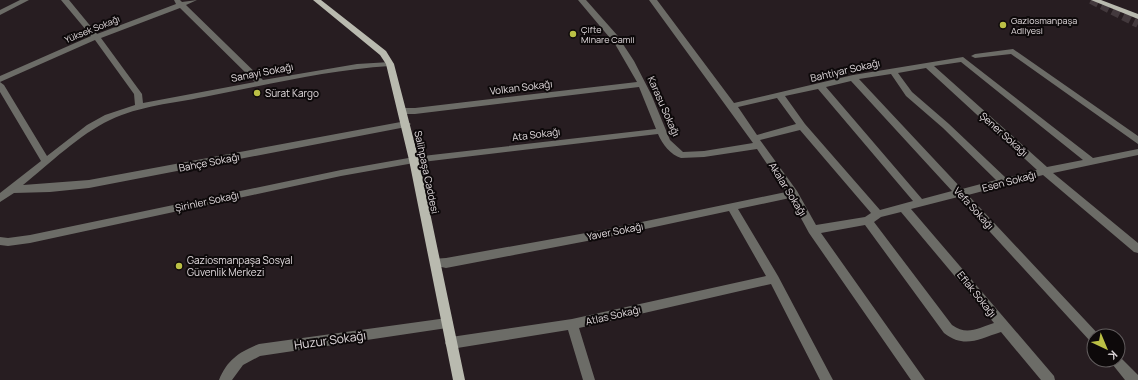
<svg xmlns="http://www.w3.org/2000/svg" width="1138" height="380" font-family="Manrope,sans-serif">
<rect width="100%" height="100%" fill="#271d21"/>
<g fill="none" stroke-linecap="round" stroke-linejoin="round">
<path stroke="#43393d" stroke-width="8" stroke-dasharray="8 4" stroke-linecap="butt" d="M1091,0L1138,24"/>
<g fill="#6c6c67" fill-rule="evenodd">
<path d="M20,0H29L0,15V10Z"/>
<path d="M61,0H69L97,34L176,4L174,0H180L182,2L197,0L186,5L263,80L357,64L390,62L394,64L390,66C328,70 266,85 204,97C174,103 139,106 110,120C80,134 49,164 23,185L89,180L406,121L411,124L406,127L89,188L50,192L14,193L0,202V193L41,161L0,92V82L4,85L47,156L87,125L105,115L135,105L134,94L95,40L0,82V76L91,36ZM180,8L255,82L143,103L142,94L101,38Z"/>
<path d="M578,0H586L617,35L634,61L651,94L670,140L683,152L704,151L753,143L649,0H657L734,103L853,75L963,57L1093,158L1138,149V155L1053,173L1138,243V253L1134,252L1043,175L968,195L1100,336H1094V342L1090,341L958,197L911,209L1054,376L1055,380H1041L1001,332C978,339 965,349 944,333L865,225L821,233L925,380H911L809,233L790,198L738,209L778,276L833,380H820L771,284L579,328L595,380H583L568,330L451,349L447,347L445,343L447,339L451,337L572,319L766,276L729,211L608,237L446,268L432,265L430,262L432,259L446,258L608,229L786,192L757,149L704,157L681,158C671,155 662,144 658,134L414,163L341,176L30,243L8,246L0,245V237L8,238L30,235L341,170L414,157L656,129L639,87L415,114H402L398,111L402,108H415L637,82L615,44ZM961,62L1083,160L1047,167L934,66ZM926,68L1037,170L1006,178L949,124L912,92L898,73ZM891,74L906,96L943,128L996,180L962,189L859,79ZM851,81L952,191L922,199L826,87ZM818,89L913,201L880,210L805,124L785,96ZM777,98L796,124L757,135L738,107ZM800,130L871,213L865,217L816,225L797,191L760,140ZM901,212L994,323C978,328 967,336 952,325L874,222L881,217Z"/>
<path d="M1013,49L1138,136V144L1011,54L975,58L971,56L975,54Z"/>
<path d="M447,318L451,319L453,323L451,327L447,328L260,356L243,365L232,380H219C227,360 239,352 259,344Z"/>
<path d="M1118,355L1138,375V380H1125L1109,360H1118Z"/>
</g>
<g fill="#b9baaf" fill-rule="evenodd">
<path d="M313,0H321L386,51L394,64L419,160L465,380H453L409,160L386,64L380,55Z"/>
<path d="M1091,0H1101L1138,14V19Z"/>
</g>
</g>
<g fill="#bbc045" stroke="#0d090a" stroke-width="1.5">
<circle cx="1003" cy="25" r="4"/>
<circle cx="573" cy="34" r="4"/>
<circle cx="257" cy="93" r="4"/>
<circle cx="179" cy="266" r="4"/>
</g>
<g text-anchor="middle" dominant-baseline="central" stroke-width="4" stroke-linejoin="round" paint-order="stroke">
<g font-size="9" fill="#e1dadd" stroke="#0d090a" text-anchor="start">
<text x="1011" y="20">Gaziosmanpaşa<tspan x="1011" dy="10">Adliyesi</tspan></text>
<text x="581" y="29">Çifte<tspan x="581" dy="10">Minare Camii</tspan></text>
</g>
<g font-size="9" fill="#e1dadd" stroke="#0d090a">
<text transform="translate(92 29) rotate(-22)">Yüksek Sokağı</text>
</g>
<g font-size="10" fill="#e1dadd" stroke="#0d090a">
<text transform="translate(845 70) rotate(-13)">Bahtiyar Sokağı</text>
<text transform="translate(262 72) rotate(-11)">Sanayi Sokağı</text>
<text transform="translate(521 87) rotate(-7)">Volkan Sokağı</text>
<text transform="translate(664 106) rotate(66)">Karasu Sokağı</text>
<text transform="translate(536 134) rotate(-7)">Ata Sokağı</text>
<text transform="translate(1004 134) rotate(42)">Şener Sokağı</text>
<text transform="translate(209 162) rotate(-11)">Bahçe Sokağı</text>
<text transform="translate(427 172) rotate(78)">Salihpaşa Caddesi</text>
<text transform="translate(1009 181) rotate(-15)">Esen Sokağı</text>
<text transform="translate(788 189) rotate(58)">Akalar Sokağı</text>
<text transform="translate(207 201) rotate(-12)">Şirinler Sokağı</text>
<text transform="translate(974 208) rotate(47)">Vefa Sokağı</text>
<text transform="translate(615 231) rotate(-11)">Yaver Sokağı</text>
<text transform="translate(977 294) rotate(51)">Eflak Sokağı</text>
<text transform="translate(613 315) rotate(-13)">Atlas Sokağı</text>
</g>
<g font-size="10" fill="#e1dadd" stroke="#0d090a" text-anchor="start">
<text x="265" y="93">Sürat Kargo</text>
<text x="187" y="260">Gaziosmanpaşa Sosyal<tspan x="187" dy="12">Güvenlik Merkezi</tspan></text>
</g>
<g font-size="12" fill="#e1dadd" stroke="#0d090a">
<text transform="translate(330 340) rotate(-8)">Huzur Sokağı</text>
</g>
</g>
<g transform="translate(1106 348) rotate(136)"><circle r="19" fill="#0d090a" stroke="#625d5e"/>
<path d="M0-3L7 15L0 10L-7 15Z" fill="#bbc045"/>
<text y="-6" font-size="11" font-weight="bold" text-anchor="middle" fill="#e1dadd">K</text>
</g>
</svg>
